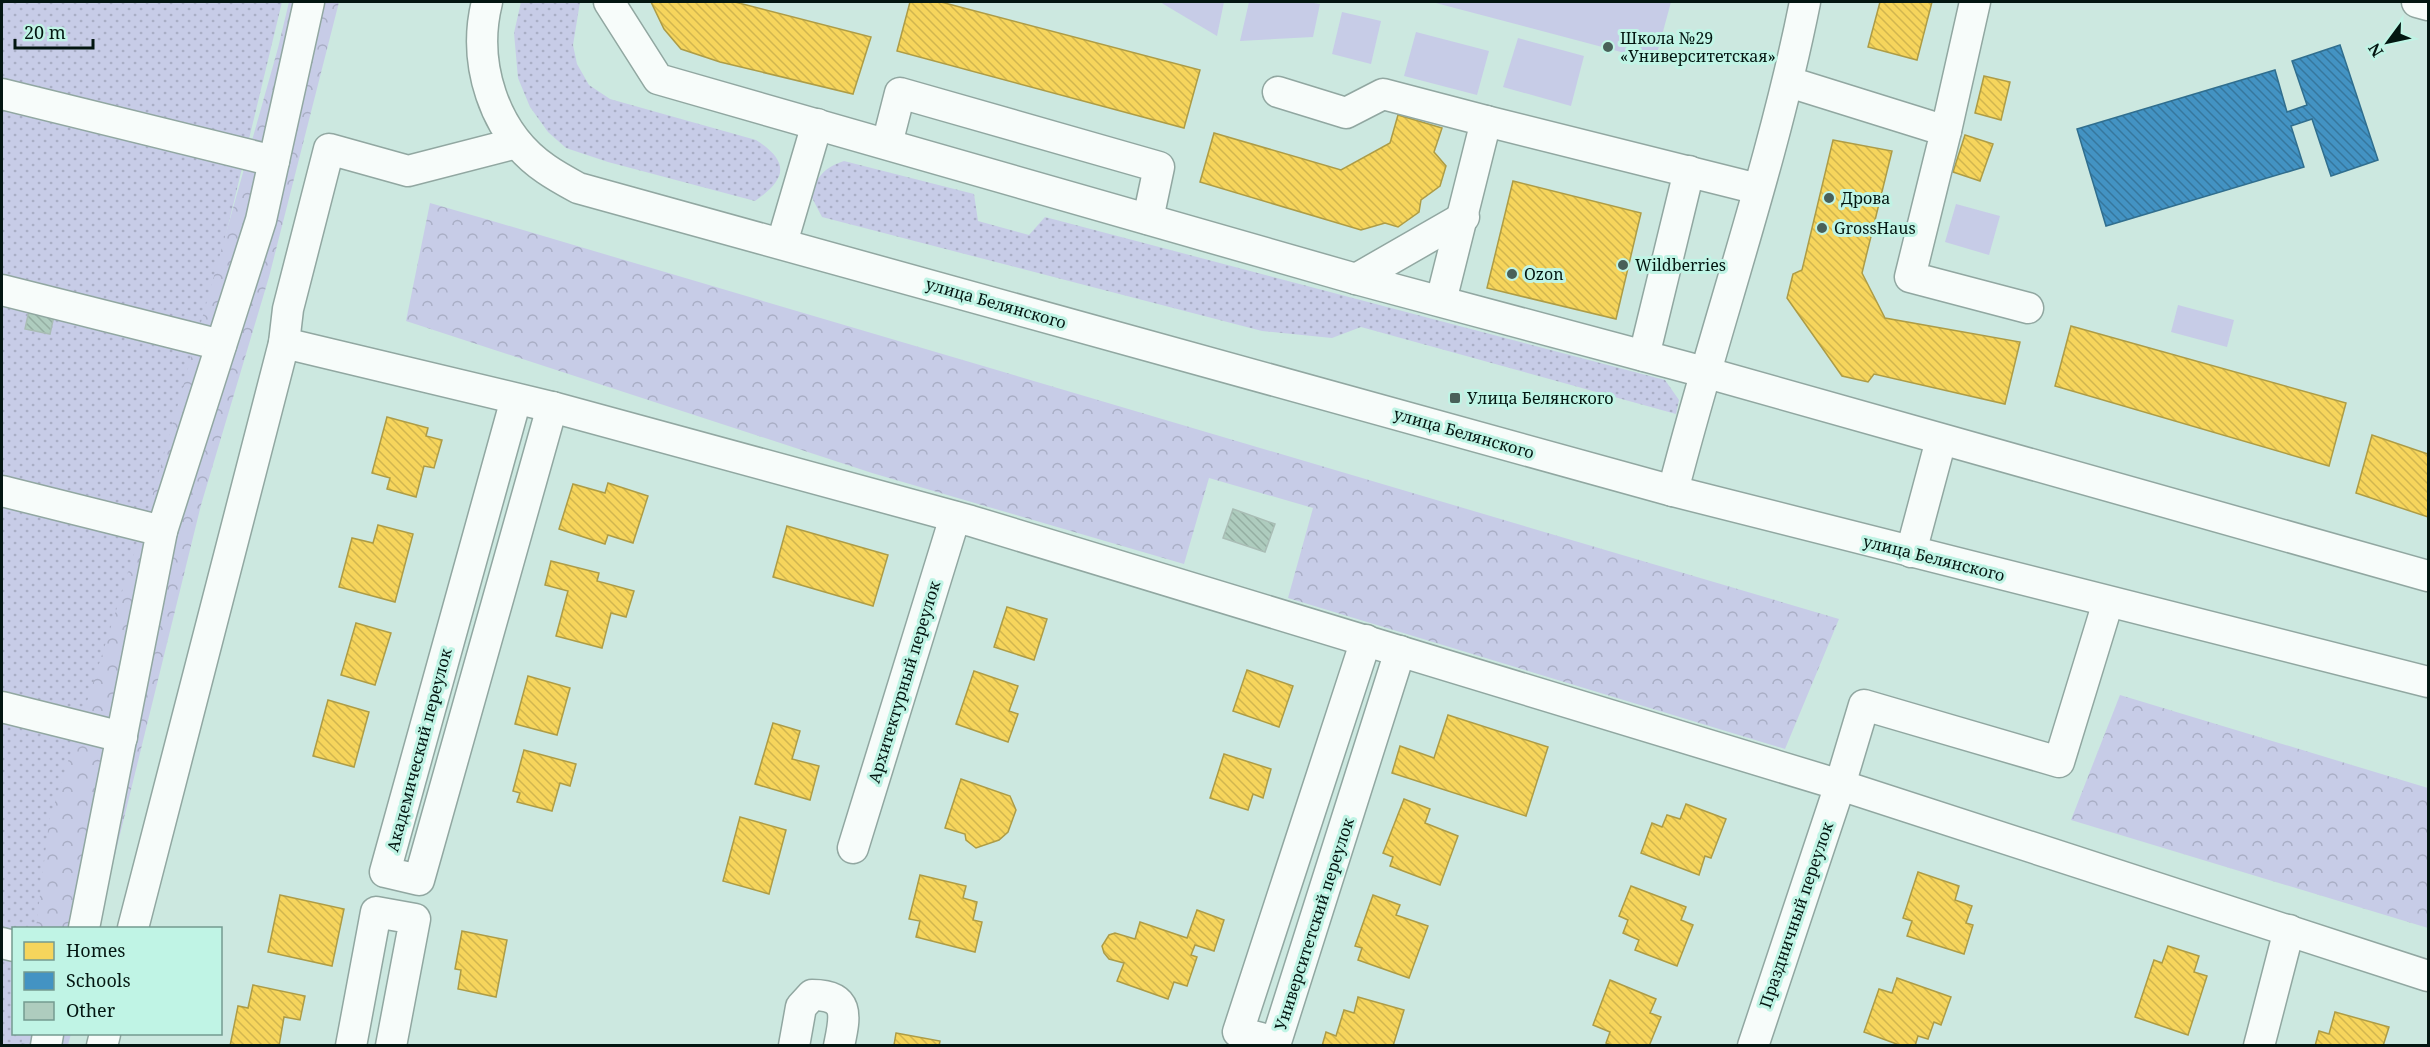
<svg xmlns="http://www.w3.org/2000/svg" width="2430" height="1047" font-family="'Noto Serif',serif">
<defs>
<pattern id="grass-dots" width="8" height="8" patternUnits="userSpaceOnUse" patternTransform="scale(1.5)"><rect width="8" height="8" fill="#c7cce7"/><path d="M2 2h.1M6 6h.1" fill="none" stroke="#a9aec5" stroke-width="1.8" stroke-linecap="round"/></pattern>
<pattern id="forest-crowns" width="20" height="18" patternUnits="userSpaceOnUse" patternTransform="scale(1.5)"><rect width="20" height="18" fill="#c7cce7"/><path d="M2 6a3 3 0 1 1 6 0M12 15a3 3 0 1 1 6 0" fill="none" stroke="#a9aec5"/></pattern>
<pattern id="homes-back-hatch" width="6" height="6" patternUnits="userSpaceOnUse" patternTransform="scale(1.5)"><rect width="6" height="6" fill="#f6d55c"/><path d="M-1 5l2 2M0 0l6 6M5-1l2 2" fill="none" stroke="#d1b64f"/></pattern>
<pattern id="schools-back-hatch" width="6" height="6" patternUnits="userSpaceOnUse" patternTransform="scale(1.5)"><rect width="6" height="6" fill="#4393c3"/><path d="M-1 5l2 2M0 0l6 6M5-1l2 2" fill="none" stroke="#36779d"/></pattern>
<pattern id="building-back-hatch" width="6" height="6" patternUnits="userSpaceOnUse" patternTransform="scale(1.5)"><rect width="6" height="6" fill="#aeccbe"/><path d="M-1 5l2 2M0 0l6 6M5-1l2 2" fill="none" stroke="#94aea2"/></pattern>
</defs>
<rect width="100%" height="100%" fill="#cce8e0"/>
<g fill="url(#grass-dots)">
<path d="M2,2H282L59,928H14V1034H34L31,1045L2,1046Z"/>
<path d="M521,2H580L573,45L577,64L589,85L610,99L756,140C790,162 787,179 755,201L608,162L566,148L548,132L530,107L518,78L514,33Z"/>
<path d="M844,161L974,194L978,221L1029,235L1045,217L1665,380L1679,400L1676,414L1361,327L1332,338L1262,331L822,217L810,194C818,176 825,167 844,161Z"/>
</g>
<g fill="url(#forest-crowns)">
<path d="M289,2H339L269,277L201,505L97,928H36L49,821L150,504L278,48Z"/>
<path d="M430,203L489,220L1839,619L1785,749L1288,598L1313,508L1209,478L1184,564L872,473L406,321Z"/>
<path d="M2120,695L2428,788V928L2071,820Z"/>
<path d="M23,1034H71L68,1045L21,1046Z"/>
</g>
<g fill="#c7cce7">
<path d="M1160,2H1224L1217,36Z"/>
<path d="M1249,2H1308L1320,4L1313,37L1240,41Z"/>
<path d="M1432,2H1671L1655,61Z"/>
<path d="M1342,12L1381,21L1371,64L1332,54Z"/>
<path d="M1416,32L1489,51L1477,95L1404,76Z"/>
<path d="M1518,38L1584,56L1571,106L1503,87Z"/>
<path d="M1956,204L2000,216L1989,255L1945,242Z"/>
<path d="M2178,305L2234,320L2227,347L2171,332Z"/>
</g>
<g fill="url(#homes-back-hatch)" stroke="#ad9c46" stroke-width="1.5">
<path d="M651,2H735L871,37L853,94L720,62L681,49L664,29Z"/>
<path d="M910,2H941L1200,70L1184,128L897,51Z"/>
<path d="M1880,2H1932L1917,60L1868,47Z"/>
<path d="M1984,76L2010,82L2001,120L1975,113Z"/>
<path d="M1398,115L1442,128L1434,152L1446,166L1440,186L1421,200L1419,212L1398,227L1385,223L1361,230L1200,182L1214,133L1341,170L1390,143Z"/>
<path d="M1965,135L1993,144L1980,181L1953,172Z"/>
<path d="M1833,140L1892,151L1862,273L1885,318L2020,342L2005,404L1874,374L1868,382L1842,376L1787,298L1793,274L1802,270Z"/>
<path d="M1513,181L1641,213L1616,319L1487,288Z"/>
<path d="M2071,326L2346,403L2329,466L2055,386Z"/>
<path d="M387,417L428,428L426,436L442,440L434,468L424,466L416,497L387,489L390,478L372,473Z"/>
<path d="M2372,435L2428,454V517L2356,493Z"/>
<path d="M608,483L648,496L633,543L608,535L605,544L559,529L573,484L605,493Z"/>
<path d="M378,525L413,534L395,602L339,587L352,538L373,543Z"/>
<path d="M787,526L888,555L873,606L773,577Z"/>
<path d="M551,561L599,573L597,581L634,591L626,617L611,613L602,648L556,636L568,591L545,585Z"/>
<path d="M1007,607L1047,619L1034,660L994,647Z"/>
<path d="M356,623L391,633L375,685L341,675Z"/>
<path d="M1247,670L1293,686L1279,727L1233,711Z"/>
<path d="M974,671L1018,686L1009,711L1018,714L1008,742L956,724Z"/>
<path d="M528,676L570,688L557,735L515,724Z"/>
<path d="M328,700L369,712L354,767L313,756Z"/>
<path d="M1448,715L1548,747L1526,816L1392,773L1400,746L1434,758Z"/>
<path d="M773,723L800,731L792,759L819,766L810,800L755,784Z"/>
<path d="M524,750L576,764L570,786L560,783L552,811L517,802L520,793L513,791Z"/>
<path d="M1224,754L1271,769L1263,798L1253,794L1248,810L1210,798Z"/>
<path d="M961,779L1010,796L1016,810L1008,832L999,840L976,848L966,840L965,834L945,828Z"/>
<path d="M1404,799L1430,809L1425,823L1458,836L1440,885L1390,866L1393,857L1383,853Z"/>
<path d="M1686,804L1726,819L1711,858L1705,856L1699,875L1641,853L1652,823L1662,827L1667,815L1680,819Z"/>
<path d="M740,817L786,830L769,894L723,881Z"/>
<path d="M1918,872L1959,886L1955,900L1972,906L1966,923L1973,925L1964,954L1907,936L1912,921L1903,918Z"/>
<path d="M920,875L966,886L963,898L977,902L973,920L982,922L975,952L916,937L920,921L909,919Z"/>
<path d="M1631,886L1686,907L1681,920L1693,925L1677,966L1635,950L1639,940L1623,933L1628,920L1619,916Z"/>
<path d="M280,895L344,909L332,966L268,952Z"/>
<path d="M1373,895L1400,905L1396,915L1428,926L1409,978L1358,960L1362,948L1355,946Z"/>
<path d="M1197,910L1224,920L1214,951L1195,945L1191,955L1197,957L1187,986L1174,982L1168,999L1117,981L1124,963L1109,959L1104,953L1102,946L1109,935L1115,933L1135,939L1140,922L1187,938Z"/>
<path d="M462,931L507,940L496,997L458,989L461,970L455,969Z"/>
<path d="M2168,946L2199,956L2194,972L2207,976L2188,1035L2135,1017L2154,960L2162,963Z"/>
<path d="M1897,978L1951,997L1941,1025L1934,1022L1928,1039L1918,1036L1915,1046H1902L1864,1032L1879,989L1892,993Z"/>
<path d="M1610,980L1656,999L1650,1013L1661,1017L1649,1046H1613L1606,1043L1610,1032L1593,1025Z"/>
<path d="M253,985L305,996L300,1020L284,1017L279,1046H230L238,1006L248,1008Z"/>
<path d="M1358,997L1404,1010L1393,1046H1322L1326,1032L1336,1036L1344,1010L1354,1013Z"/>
<path d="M2335,1012L2389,1027L2383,1046H2315L2319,1031L2329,1034Z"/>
<path d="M896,1033L940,1041L939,1046H889L894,1045Z"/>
</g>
<path fill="url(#schools-back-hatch)" stroke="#306e8e" stroke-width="1.5" d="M2340,45L2378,160L2331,176L2312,119L2291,126L2304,167L2106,226L2077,129L2275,70L2287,112L2307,105L2292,61Z"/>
<g fill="url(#building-back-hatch)" stroke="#a9bdb5" stroke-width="1.5">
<path d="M30,306L55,311L50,334L25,329Z"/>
<path d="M1233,509L1275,524L1265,552L1223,538Z"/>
</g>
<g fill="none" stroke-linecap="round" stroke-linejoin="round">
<defs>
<g id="minor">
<path d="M487,2C472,62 493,133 546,169C556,176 567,182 578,188L1673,491L2428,682"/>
<path d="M609,2L658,79L1356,279L1704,372L2428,576"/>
<path d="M2417,2L2428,5"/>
<path d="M1789,82L1946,131L1910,277L2028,308"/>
<path d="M1278,92L1346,113L1383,94L1486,121L1441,301"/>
<path d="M2,94L274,161"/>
<path d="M1486,121L1758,189"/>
<path d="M1946,131L1975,2"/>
<path d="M887,144L900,93L1159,167L1148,219"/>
<path d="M782,243L817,124"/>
<path d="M1356,279L1464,217"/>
<path d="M2,290L221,345"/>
<path d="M284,343L552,407L971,521L1840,785L2428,976"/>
<path d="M1644,356L1689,171"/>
<path d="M516,399L385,872L419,880L552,407"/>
<path d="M2,491L162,531"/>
<path d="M1673,491C1715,327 1772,167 1805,2"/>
<path d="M1911,552L1941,440"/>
<path d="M1366,640L1238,1032L1276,1042L1400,651"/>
<path d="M2,707L122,737"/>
<path d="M853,848L955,517"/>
<path d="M84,928L162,531L261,220L309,2"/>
<path d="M133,928L284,343L288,309L329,149L408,171L517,143"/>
<path d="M2,943L14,946"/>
<path d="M46,1046L48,1034"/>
<path d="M102,1046L105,1034"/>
<path d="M351,1046L376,912L415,919L391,1046"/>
<path d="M794,1046L801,1007L812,995C851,995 845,1017 839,1046"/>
<path d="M1753,1046L1840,785L1864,705L2059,762L2108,602"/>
<path d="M2259,1046L2289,930"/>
</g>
</defs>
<use href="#minor" stroke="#91a7a1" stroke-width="33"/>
<use href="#minor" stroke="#f7fcfa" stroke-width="30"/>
</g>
<g fill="#496059" stroke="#c0f4e5" stroke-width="2">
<circle cx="1608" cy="47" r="6"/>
<circle cx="1829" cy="198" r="6"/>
<circle cx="1822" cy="228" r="6"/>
<circle cx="1623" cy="265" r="6"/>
<circle cx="1512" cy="274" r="6"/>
<rect x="1449" y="392" width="12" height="12" rx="3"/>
</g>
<g text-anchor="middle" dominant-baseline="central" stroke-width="6" stroke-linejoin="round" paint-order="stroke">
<g font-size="16" fill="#031611" stroke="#c0f4e5" text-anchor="start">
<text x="1620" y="38">Школа №29<tspan x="1620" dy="18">«Университетская»</tspan></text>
<text x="1841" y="198">Дрова</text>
<text x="1834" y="228">GrossHaus</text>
<text x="1635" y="265">Wildberries</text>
<text x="1524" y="274">Ozon</text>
<text x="1467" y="398">Улица Белянского</text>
</g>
<g font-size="16" fill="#031611" stroke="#c0f4e5">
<text transform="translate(996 303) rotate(16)">улица Белянского</text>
<text transform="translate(1464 433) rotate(16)">улица Белянского</text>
<text transform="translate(1934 558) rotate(14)">улица Белянского</text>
<text transform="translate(904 682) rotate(-73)">Архитектурный переулок</text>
<text transform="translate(419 750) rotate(-75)">Академический переулок</text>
<text transform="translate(1796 915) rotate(-71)">Праздничный переулок</text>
<text transform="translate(1314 924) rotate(-72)">Университетский переулок</text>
</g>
</g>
<rect width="2430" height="1047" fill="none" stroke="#031611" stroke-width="6"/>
<rect x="12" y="927" width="210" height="108" fill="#c0f4e5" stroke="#749b90" stroke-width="1.5"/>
<rect x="24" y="942" width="30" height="18" fill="#f6d55c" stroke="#749b90" stroke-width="1.5"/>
<text x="66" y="957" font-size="18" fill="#031611">Homes</text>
<rect x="24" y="972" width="30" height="18" fill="#4393c3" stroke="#749b90" stroke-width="1.5"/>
<text x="66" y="987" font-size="18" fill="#031611">Schools</text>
<rect x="24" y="1002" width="30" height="18" fill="#aeccbe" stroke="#749b90" stroke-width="1.5"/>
<text x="66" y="1017" font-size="18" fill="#031611">Other</text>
<g transform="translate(2388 42) rotate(237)" stroke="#c0f4e5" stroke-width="4.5" paint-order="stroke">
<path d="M0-4.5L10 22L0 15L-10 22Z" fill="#031611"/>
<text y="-9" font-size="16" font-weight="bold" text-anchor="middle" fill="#031611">N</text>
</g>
<path d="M15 39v9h78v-9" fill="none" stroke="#031611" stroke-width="3"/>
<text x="24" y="39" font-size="18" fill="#031611" stroke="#c0f4e5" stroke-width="4.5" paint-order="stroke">20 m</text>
</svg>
